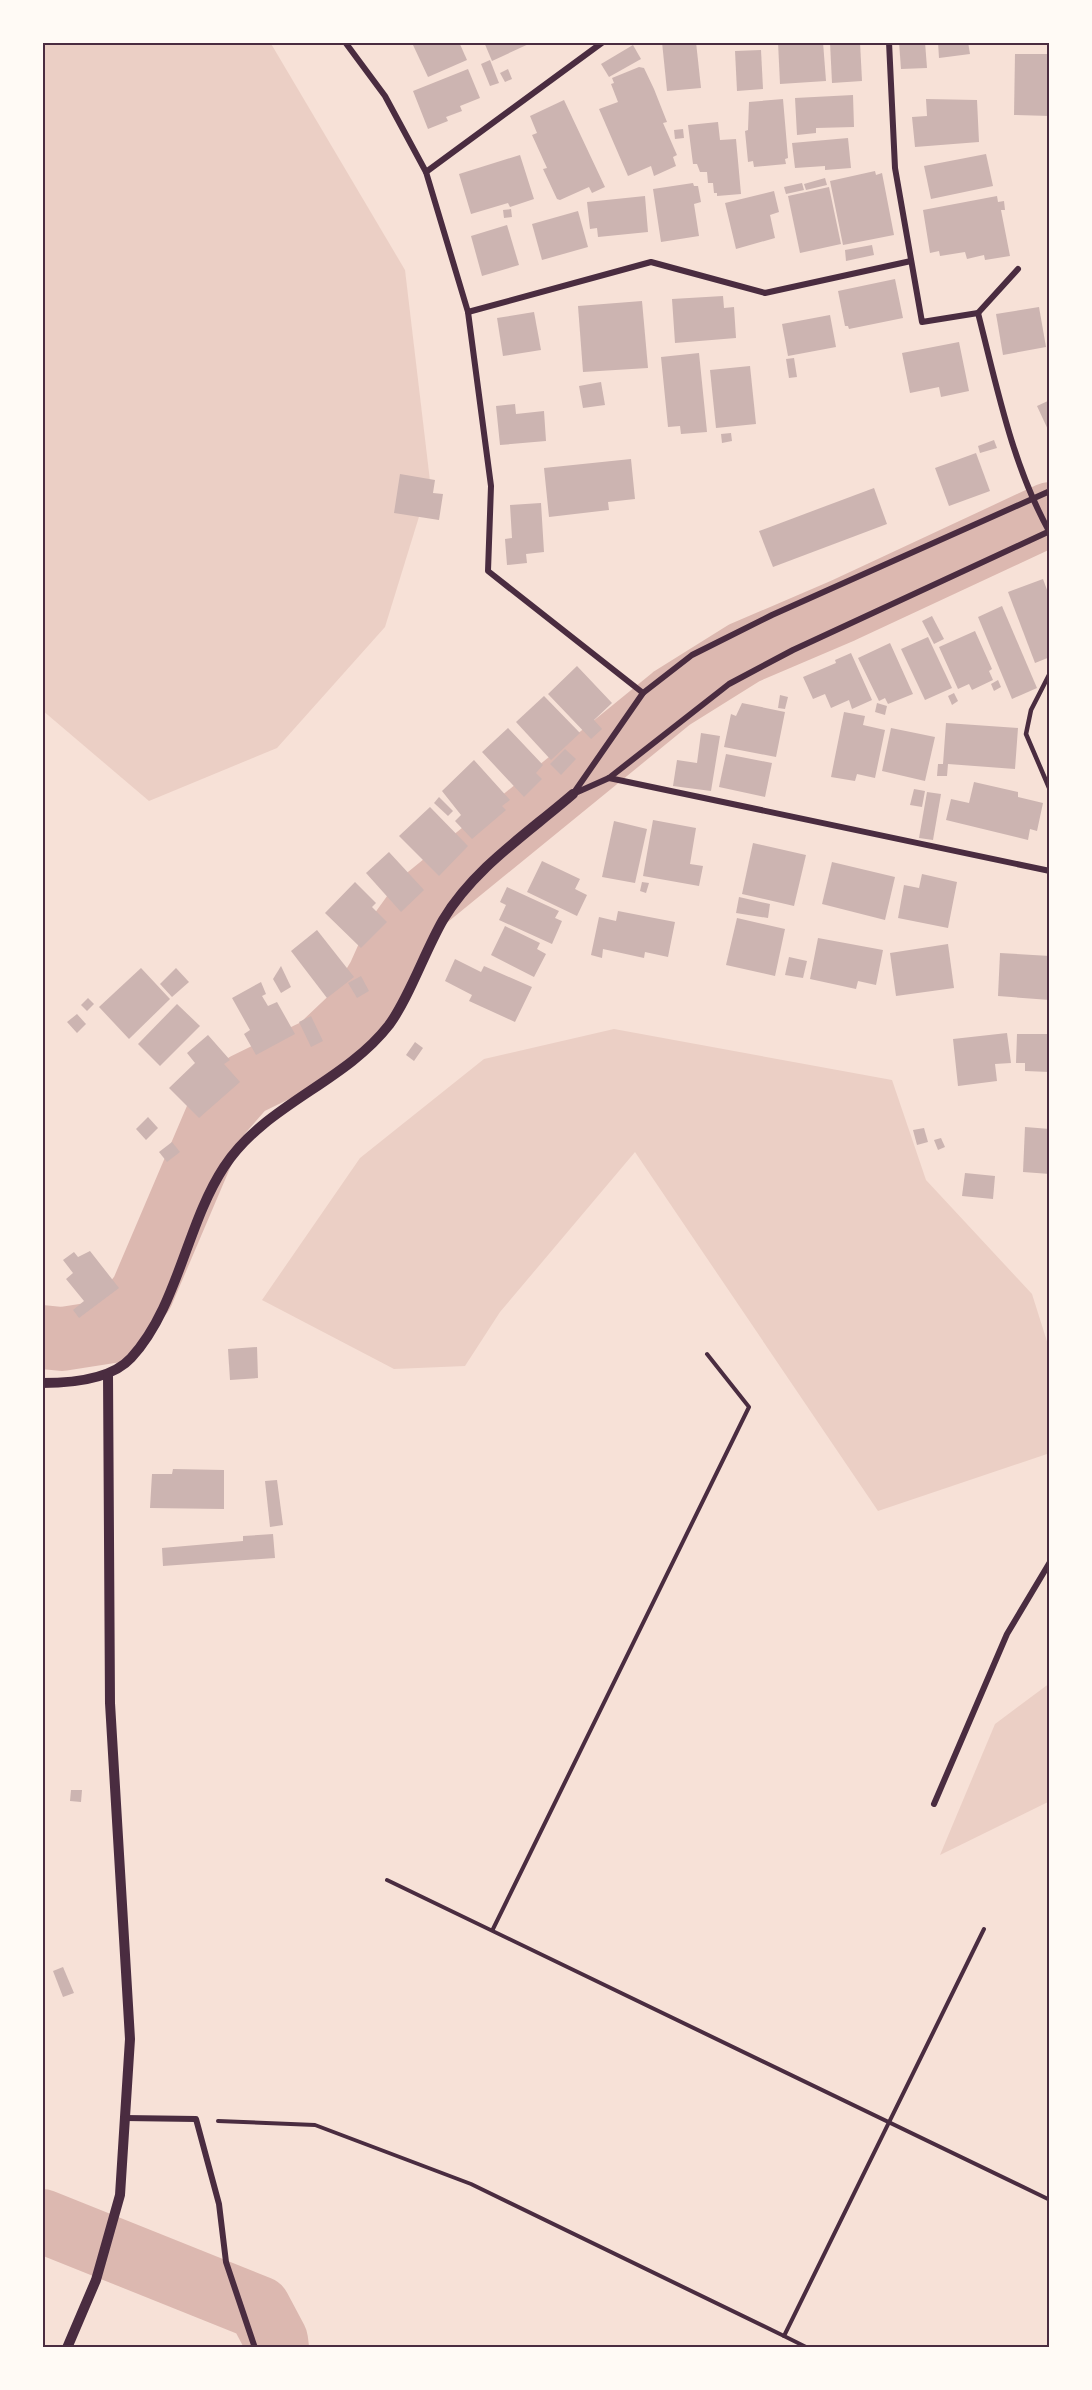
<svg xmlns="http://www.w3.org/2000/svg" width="1092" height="2390" font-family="'Roboto Condensed',sans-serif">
<rect width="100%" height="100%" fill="#f7e1d7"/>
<g fill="#ebcfc5">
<path d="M42,42H270L405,270L430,481L385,627L277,748L149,801L42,710Z"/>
<path d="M614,1029L892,1080L926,1180L1032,1294L1050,1351V1453L878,1511L635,1152L500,1312L465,1366L394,1369L262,1300L360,1158L484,1059Z"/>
<path d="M1050,1683V1801L940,1855L995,1724Z"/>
</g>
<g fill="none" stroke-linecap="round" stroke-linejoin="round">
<g stroke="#dcb8b0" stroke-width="64">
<path d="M42,1337L62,1339L113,1331L142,1293L217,1117L245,1085L319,1049L357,1013L379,977L397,937L423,901L672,698L744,653L842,611L1050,514"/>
<path d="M42,2221L259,2308L276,2340L277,2348"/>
</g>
</g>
<g fill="#ccb4b1">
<path d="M418,42H459L467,60L428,77L413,45Z"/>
<path d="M484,42H533L492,61Z"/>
<path d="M662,42H696L701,88L667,91Z"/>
<path d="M778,42H823L826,81L780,84Z"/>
<path d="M830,42H860L862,81L832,83Z"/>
<path d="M899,42H925L927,68L901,69Z"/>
<path d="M938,42H968L970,54L939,58Z"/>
<path d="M633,45L641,59L609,77L601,64Z"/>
<path d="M761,50L763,89L737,91L735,51Z"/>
<path d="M1015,54H1050V116L1014,115Z"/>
<path d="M490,60L499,83L490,86L481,64Z"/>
<path d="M639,67L644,68L654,89L667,122L663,123L677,155L673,157L676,166L654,176L651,166L628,176L599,109L618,102L611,84L614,83L612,78Z"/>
<path d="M468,69L480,98L460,106L462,111L446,117L448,121L428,129L413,91Z"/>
<path d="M508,69L512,79L505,82L500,73Z"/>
<path d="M853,95L854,127L816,128V133L797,135L795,98Z"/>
<path d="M783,99L788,158L785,159L786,164L754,167L753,161L748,162L745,131L748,130L749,102Z"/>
<path d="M926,99L977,100L979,142L915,147L912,117L927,116Z"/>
<path d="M564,100L605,187L592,193L589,187L560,200L557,199L543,169L547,168L532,135L537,133L530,116Z"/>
<path d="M718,122L720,140L736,139L741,194L717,196V193H714L713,183H708L707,172H700L697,164H693L688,125Z"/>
<path d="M683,129L684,138L675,139L674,130Z"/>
<path d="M848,138L851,168L825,170V166L795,168L792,143Z"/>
<path d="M986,154L993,186L931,199L924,166Z"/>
<path d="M520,155L534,199L510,207L508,203L471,214L459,174Z"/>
<path d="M875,171L876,175L882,173L894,235L843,245L830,181Z"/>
<path d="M825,178L827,185L806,190L804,184Z"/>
<path d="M693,183L694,186H698L701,202L694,204L699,236L661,242L653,189Z"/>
<path d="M802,183L804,190L786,194L784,187Z"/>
<path d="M829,187L841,244L800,253L788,196Z"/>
<path d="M774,191L779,212L770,215L775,238L736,249L725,203Z"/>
<path d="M645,196L648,232L598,237L597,228L590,229L587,202Z"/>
<path d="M997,196L998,202L1004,201L1005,210H1001L1010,256L985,260L984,255L967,259L965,252L940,256L939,251L930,253L923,210Z"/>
<path d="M511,209L512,217L504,218L503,210Z"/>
<path d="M578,211L588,247L542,260L532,224Z"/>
<path d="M507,225L519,265L482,276L471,236Z"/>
<path d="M872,245L874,255L846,261L845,250Z"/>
<path d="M895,279L903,318L849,329L848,326H845L838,291Z"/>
<path d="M723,296L724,308L734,307L736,338L675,343L672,299Z"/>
<path d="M642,301L648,368L583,372L578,306Z"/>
<path d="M1039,307L1046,347L1003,355L996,314Z"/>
<path d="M534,312L541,350L503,356L497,318Z"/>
<path d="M830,315L836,347L788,356L782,324Z"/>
<path d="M959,342L969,391L941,397L939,387L910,393L902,353Z"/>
<path d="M699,353L707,432L681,434L680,426L668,427L661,357Z"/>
<path d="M794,358L797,377L789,378L786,359Z"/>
<path d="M750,366L756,424L716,428L710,370Z"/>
<path d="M601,382L605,405L583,408L579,386Z"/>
<path d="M1050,400V434L1037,406Z"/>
<path d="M515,404L516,414L544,411L546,441L500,445L496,406Z"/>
<path d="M731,433L732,441L722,443L721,434Z"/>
<path d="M994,440L997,448L980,453L978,446Z"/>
<path d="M976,453L990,491L949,506L935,468Z"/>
<path d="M631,459L635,499L608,502L609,510L549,517L544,468Z"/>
<path d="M400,474L435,480L433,493L443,494L439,520L394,513Z"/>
<path d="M874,488L887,524L773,567L759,531Z"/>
<path d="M541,503L544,552L526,554L527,563L507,565L505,539L512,538L510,505Z"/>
<path d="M1043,579L1050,598V657L1035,663L1008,592Z"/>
<path d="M1002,606L1037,688L1012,699L978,617Z"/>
<path d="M932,616L944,639L934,644L922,621Z"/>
<path d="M975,631L992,669L989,671L993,680L972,690L969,684L958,689L939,647Z"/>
<path d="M928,637L952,688L925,700L901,649Z"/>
<path d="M890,643L913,694L888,704L885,698L879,701L858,658Z"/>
<path d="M851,653L872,700L852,709L849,700L831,708L825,694L813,699L803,677L836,663L835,660Z"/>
<path d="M577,666L612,703L594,720L602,729L591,739L548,694Z"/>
<path d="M998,680L1001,687L994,691L991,684Z"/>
<path d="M954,693L958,701L952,705L948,696Z"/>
<path d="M780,695L788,697L785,709L778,708Z"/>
<path d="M544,696L580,733L551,760L516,722Z"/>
<path d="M742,703L785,712L776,757L724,747L731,714L736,716Z"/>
<path d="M877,703L887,706L885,715L875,712Z"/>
<path d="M844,712L865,716L863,725L885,730L875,778L857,774L855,781L831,777Z"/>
<path d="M946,723L1018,728L1015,769L948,764L947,776H937L938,764H943Z"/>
<path d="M508,728L543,765L536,773L542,779L524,797L482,752Z"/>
<path d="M891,728L935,737L925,781L882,771Z"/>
<path d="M701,733L720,736L711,791L673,786L677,760L697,763Z"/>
<path d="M565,749L576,759L561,775L550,764Z"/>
<path d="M726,754L772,763L765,797L719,787Z"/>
<path d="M474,760L510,800L502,806L506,810L472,839L455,821L461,815L442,791Z"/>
<path d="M974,782L1018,792V797L1043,803L1037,831L1030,829L1028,840L946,820L951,799L969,803Z"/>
<path d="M914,789L925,791L922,807L910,805Z"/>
<path d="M927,792L941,794L933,840L919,838Z"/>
<path d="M439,797L453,811L448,816L434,803Z"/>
<path d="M430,807L468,846L439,876L399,836Z"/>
<path d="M653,820L696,828L690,864L703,866L699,886L643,876Z"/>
<path d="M614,821L647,829L635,883L602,877Z"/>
<path d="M753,843L806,855L794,906L742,894Z"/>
<path d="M389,852L424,890L401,912L366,873Z"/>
<path d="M542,861L580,879L575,889L587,895L577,916L527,892Z"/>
<path d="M832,862L895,877L885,920L822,904Z"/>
<path d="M922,874L957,882L948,928L898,918L904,885L919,888Z"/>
<path d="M355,882L376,903L372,907L387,922L361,948L325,913Z"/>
<path d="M642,882L649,883L646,893L640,891Z"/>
<path d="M507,887L559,911L555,918L562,921L552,944L499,920L506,905L500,902Z"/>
<path d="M739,897L770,904L768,918L736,913Z"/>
<path d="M618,911L675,922L668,957L645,952L644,958L603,949L602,958L591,955L599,917L616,921Z"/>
<path d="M737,918L785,929L775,976L726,965Z"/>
<path d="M505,926L540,943L537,949L546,954L534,977L491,955Z"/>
<path d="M317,930L354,977L327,998L291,951Z"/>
<path d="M818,938L883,950L876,985L858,981L856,989L810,979Z"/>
<path d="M948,944L954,988L896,996L890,953Z"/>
<path d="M1000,953L1050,956V1000L998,996Z"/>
<path d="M789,957L807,961L803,978L785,975Z"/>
<path d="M455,959L481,972L484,966L532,987L515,1022L469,1001L472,995L445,981Z"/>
<path d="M281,966L291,987L281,993L273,979Z"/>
<path d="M141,968L170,999L129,1039L99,1007Z"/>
<path d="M176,968L189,982L172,997L160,984Z"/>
<path d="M361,976L369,991L357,998L348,983Z"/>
<path d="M261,982L266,994L262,996L268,1006L277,1002L295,1034L256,1055L244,1034L250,1030L232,998Z"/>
<path d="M88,998L94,1004L87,1011L81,1005Z"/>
<path d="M177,1004L200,1026L160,1066L138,1044Z"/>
<path d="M77,1014L86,1024L77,1033L67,1022Z"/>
<path d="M311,1016L323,1041L311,1047L299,1022Z"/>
<path d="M1007,1033L1011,1063L995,1064L997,1081L958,1086L953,1039Z"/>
<path d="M1017,1034H1050V1072L1025,1071V1063H1016Z"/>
<path d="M208,1035L230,1060L224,1064L240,1082L199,1118L169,1088L195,1063L187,1053Z"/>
<path d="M415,1042L423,1048L414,1061L406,1055Z"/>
<path d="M148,1117L158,1128L146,1140L136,1129Z"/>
<path d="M1025,1127L1050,1129V1174L1023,1172Z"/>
<path d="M924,1128L928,1142L917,1145L913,1130Z"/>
<path d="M941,1138L945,1147L938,1150L934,1140Z"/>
<path d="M172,1142L180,1152L167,1162L159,1152Z"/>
<path d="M965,1173L995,1176L993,1199L962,1196Z"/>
<path d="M90,1251L119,1288L79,1318L73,1310L84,1301L66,1279L73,1273L63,1260L74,1252L78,1257Z"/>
<path d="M257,1347L258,1378L230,1380L228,1349Z"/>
<path d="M173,1469L224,1470V1509L150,1508L152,1474H172Z"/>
<path d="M277,1480L283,1525L270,1527L265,1481Z"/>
<path d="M273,1534L275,1558L163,1566L162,1548L243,1541V1536Z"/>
<path d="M71,1790H82L81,1802L70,1801Z"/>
<path d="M63,1967L74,1993L63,1997L53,1971Z"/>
</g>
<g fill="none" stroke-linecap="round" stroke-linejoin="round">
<g stroke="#4a2c40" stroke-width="4">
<path d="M387,1880L1050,2200"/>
<path d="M493,1929L749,1407L707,1354"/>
<path d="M218,2121L315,2125L471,2184L784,2336"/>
<path d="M808,2348L784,2336L984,1929"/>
</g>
<path stroke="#4a2c40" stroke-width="4.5" d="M1050,673L1031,710L1026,734L1050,790"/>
<g stroke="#4a2c40" stroke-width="6">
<path d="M345,42L385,96L426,172L468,312L491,486L488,571L643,693"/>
<path d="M889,42L895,168L922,322L978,313L1018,269"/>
<path d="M426,172L603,42"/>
<path d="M468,312L651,262L765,293L911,261"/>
<path d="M978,313C997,387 1012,464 1049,531"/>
<path d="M609,778L1050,871"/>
<path d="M573,794L643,693L692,655L772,615L1050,491"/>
<path d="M573,794L609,778L729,684L793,650L1050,531"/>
<path d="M934,1804L1007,1634L1050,1562"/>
<path d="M125,2118L196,2119L219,2204L226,2262L255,2348"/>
</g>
<g stroke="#4a2c40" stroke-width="10">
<path d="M42,1383C71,1383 111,1380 131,1358C178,1307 186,1225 224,1167C264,1105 344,1083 389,1025C409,998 425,951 443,920C474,868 528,833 573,794"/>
<path d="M67,2348L96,2280L120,2195L130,2039L110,1703L108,1374"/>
</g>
</g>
<rect width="1092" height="2390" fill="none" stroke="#fffaf5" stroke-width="87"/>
<rect x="44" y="44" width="1004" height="2302" fill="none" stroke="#4a2c40" stroke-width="2"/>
</svg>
